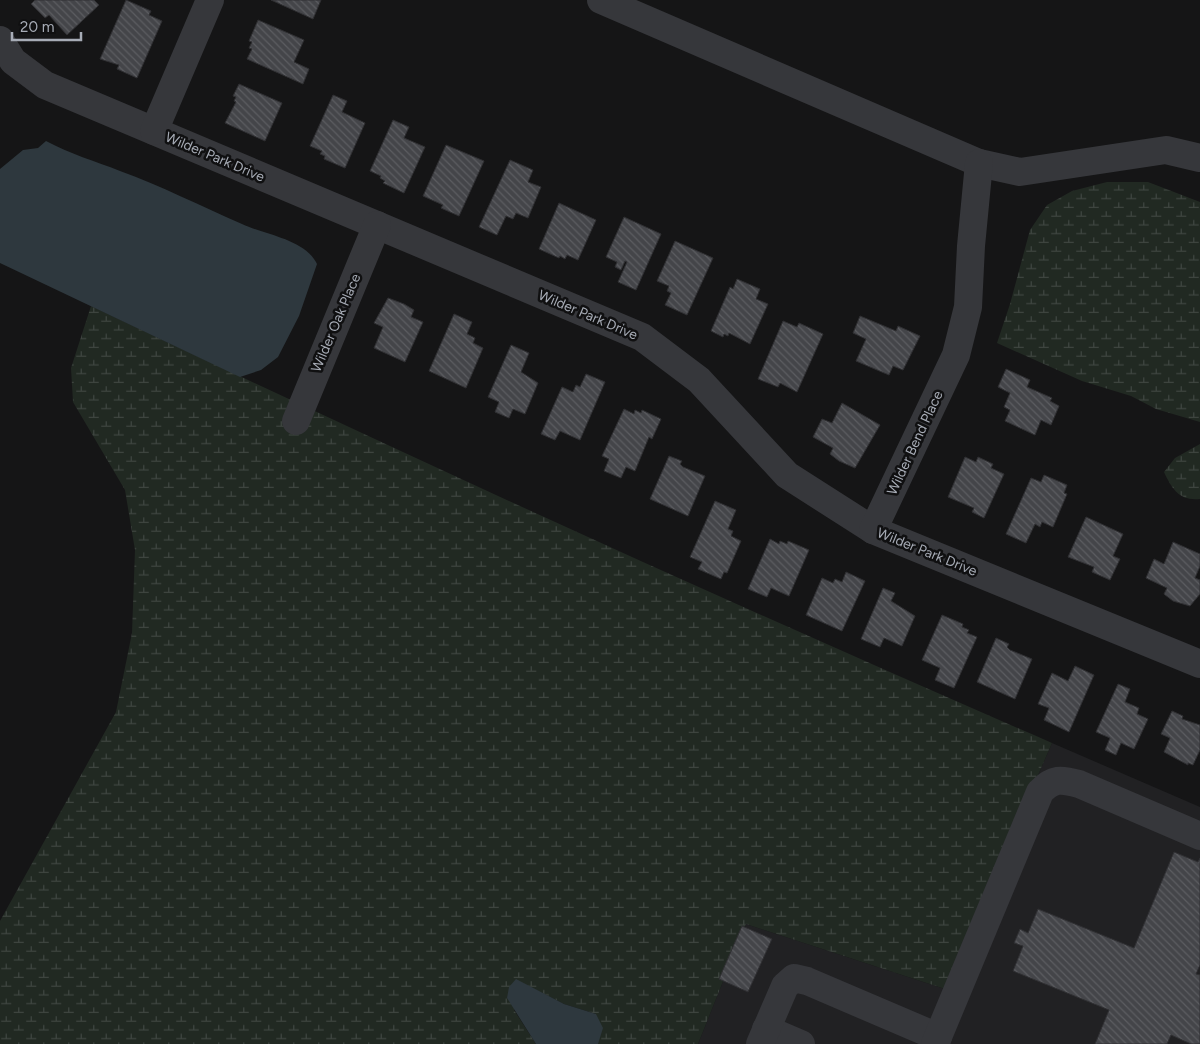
<svg xmlns="http://www.w3.org/2000/svg" width="1200" height="1044" font-family="Figtree,sans-serif">
<defs>
<pattern id="wetland-marsh" width="20" height="14" patternUnits="userSpaceOnUse" patternTransform="scale(1.25)"><rect width="20" height="14" fill="#212922"/><path d="M1 5h8M5 5V1M11 12h8M15 12V8" fill="none" stroke="#3e4540"/></pattern>
<pattern id="building-back-hatch" width="6" height="6" patternUnits="userSpaceOnUse" patternTransform="scale(1.25)"><rect width="6" height="6" fill="#444549"/><path d="M-1 5l2 2M0 0l6 6M5-1l2 2" fill="none" stroke="#5c5d61"/></pattern>
</defs>
<rect width="100%" height="100%" fill="#151516"/>
<path fill="#212123" d="M1052,743L1200,807V1044H698L746,924L945,989Z"/>
<g fill="url(#wetland-marsh)">
<path d="M1107,182H1148L1200,202V422L1156,409L1131,396L1082,381L997,343L1010,304L1030,230L1047,205L1072,191Z"/>
<path d="M91,306C409,457 729,603 1052,743L945,989L746,924L698,1044H598L596,1014L564,1004L516,980L514,1010L536,1044H0V921L116,712L132,633L135,550L125,490L73,402L71,368Z"/>
<path d="M1200,444V499C1179,501 1172,489 1164,472L1175,458Z"/>
</g>
<g fill="#2e383e">
<path d="M46,141C70,154 95,161 120,171C161,186 201,206 242,224C265,235 305,239 317,264L299,316L278,357L261,370L240,377L0,263V169L23,150L38,148Z"/>
<path d="M516,979L564,1004L596,1014L603,1028L598,1044H536L507,998L509,987Z"/>
</g>
<g fill="url(#building-back-hatch)" stroke="#2f2f32">
<path d="M35,0H94L99,5L67,35L49,15L45,18L31,4Z"/>
<path d="M126,0L151,11L149,15L162,21L137,78L117,69L119,65L100,59Z"/>
<path d="M271,0H321L313,19Z"/>
<path d="M258,20L304,40L294,62L309,69L303,84L247,59L252,49L249,48L252,42L249,41Z"/>
<path d="M239,84L282,103L265,141L225,123L236,102L234,101L236,97L233,96Z"/>
<path d="M333,95L347,101L342,112L365,123L345,168L324,159L325,156L320,154L322,151L310,146Z"/>
<path d="M393,120L409,127L404,138L425,147L404,193L383,183L385,181L380,178L381,176L370,171Z"/>
<path d="M446,145L484,161L459,216L441,208L443,205L423,196Z"/>
<path d="M510,160L533,170L528,182L541,187L528,218L516,213L513,219L506,216L497,235L479,227Z"/>
<path d="M559,203L596,220L578,260L567,255L565,259L560,256L559,258L539,249Z"/>
<path d="M624,217L661,234L636,290L618,282L627,262L625,261L621,270L615,267L617,262L606,257Z"/>
<path d="M675,241L713,258L687,315L665,305L671,293L667,291L669,286L657,281Z"/>
<path d="M737,279L760,289L756,299L768,304L750,344L729,333L728,336L724,334L723,337L711,331L730,287L733,289Z"/>
<path d="M388,298L404,304L414,310L411,317L423,322L405,362L374,348L383,327L374,323Z"/>
<path d="M454,314L472,322L467,334L475,338L473,343L483,348L466,388L429,371Z"/>
<path d="M860,316L896,331L898,326L920,336L903,370L893,366L889,375L856,361L866,339L853,333Z"/>
<path d="M783,321L797,327L799,323L823,334L797,392L780,383L778,387L758,379Z"/>
<path d="M511,345L529,353L521,372L538,383L525,414L513,409L509,418L495,412L499,402L488,397Z"/>
<path d="M1006,369L1030,380L1027,387L1052,398L1050,401L1059,406L1051,425L1041,420L1035,435L1005,421L1010,410L1004,407L1010,393L998,387Z"/>
<path d="M586,374L605,382L580,440L560,431L555,440L541,434L562,387L573,392L576,385L580,387Z"/>
<path d="M842,403L880,425L855,468L839,461L830,454L833,448L813,437L822,419L832,423Z"/>
<path d="M624,409L634,414L635,410L641,413L642,410L661,419L652,439L649,437L635,471L626,467L621,478L604,471L609,459L602,456Z"/>
<path d="M669,456L682,461L680,464L683,467L705,476L688,516L650,499Z"/>
<path d="M965,457L976,462L978,457L993,464L991,468L1004,474L984,518L972,512L974,508L948,497Z"/>
<path d="M1044,475L1067,485L1064,493L1067,494L1053,527L1042,522L1040,527L1035,524L1026,543L1006,534L1031,478L1041,482Z"/>
<path d="M715,501L736,510L728,529L733,531L731,536L741,541L727,573L724,572L721,579L698,569L702,562L690,557Z"/>
<path d="M1086,517L1123,534L1113,556L1120,559L1110,580L1092,572L1094,567L1068,557Z"/>
<path d="M770,539L779,544L780,541L787,544L788,541L809,550L789,596L771,588L767,597L748,589Z"/>
<path d="M1173,542L1200,554V566L1195,578L1200,580V594L1190,606L1173,601L1164,594L1167,588L1146,578L1154,559L1164,564Z"/>
<path d="M846,572L865,581L842,631L806,615L822,578L833,583L835,579L842,582Z"/>
<path d="M883,588L895,593L891,601L915,616L902,646L884,638L880,647L861,639Z"/>
<path d="M942,615L963,624L962,627L969,630L967,633L977,637L954,688L935,680L940,668L922,660Z"/>
<path d="M996,638L1009,644L1007,647L1010,650L1032,659L1015,699L977,682Z"/>
<path d="M1075,666L1094,675L1069,732L1044,720L1049,708L1038,704L1052,673L1068,681Z"/>
<path d="M1118,684L1130,689L1125,702L1139,708L1137,714L1148,719L1134,749L1121,743L1116,755L1105,750L1110,738L1096,732Z"/>
<path d="M1172,711L1183,716L1182,719L1200,725V750L1193,765L1188,763V765L1164,752L1170,738L1161,734Z"/>
<path d="M1174,852L1198,862L1200,858V965L1196,974L1200,975V1044H1191L1171,1035L1167,1044H1095L1109,1010L1013,971L1023,946L1014,943L1020,929L1028,933L1038,909L1134,948Z"/>
<path d="M742,926L772,939L748,992L719,979Z"/>
</g>
<g fill="none" stroke-linecap="round" stroke-linejoin="round">
<g stroke="#36373b" stroke-width="28">
<path d="M601,0L979,163L1020,172L1166,150L1200,158"/>
<path d="M0,40L13,61L45,85L642,337L699,380L787,475L873,530L1200,664"/>
<path d="M154,131L210,0"/>
<path d="M296,421L377,225"/>
<path d="M873,530L956,355L968,307L971,246L979,163"/>
<path d="M766,1029L801,1044"/>
<path d="M760,1044L785,986L794,978L807,981L938,1037"/>
<path d="M935,1044L1040,792C1053,778 1061,779 1079,784L1200,836"/>
</g>
</g>
<g text-anchor="middle" dominant-baseline="central" stroke-width="5" stroke-linejoin="round" paint-order="stroke">
<g font-size="14" fill="#a7acb6" stroke="#101011">
<text transform="translate(215 157) rotate(23)">Wilder Park Drive</text>
<text transform="translate(588 315) rotate(23)">Wilder Park Drive</text>
<text transform="translate(336 323) rotate(-67)">Wilder Oak Place</text>
<text transform="translate(915 443) rotate(-65)">Wilder Bend Place</text>
<text transform="translate(927 552) rotate(22)">Wilder Park Drive</text>
</g>
</g>
<path d="M12 32v8h69v-8" fill="none" stroke="#a7acb6" stroke-width="2.5"/>
<text x="20" y="32" font-size="15" fill="#a7acb6" stroke="#101011" stroke-width="4" paint-order="stroke">20 m</text>
</svg>
